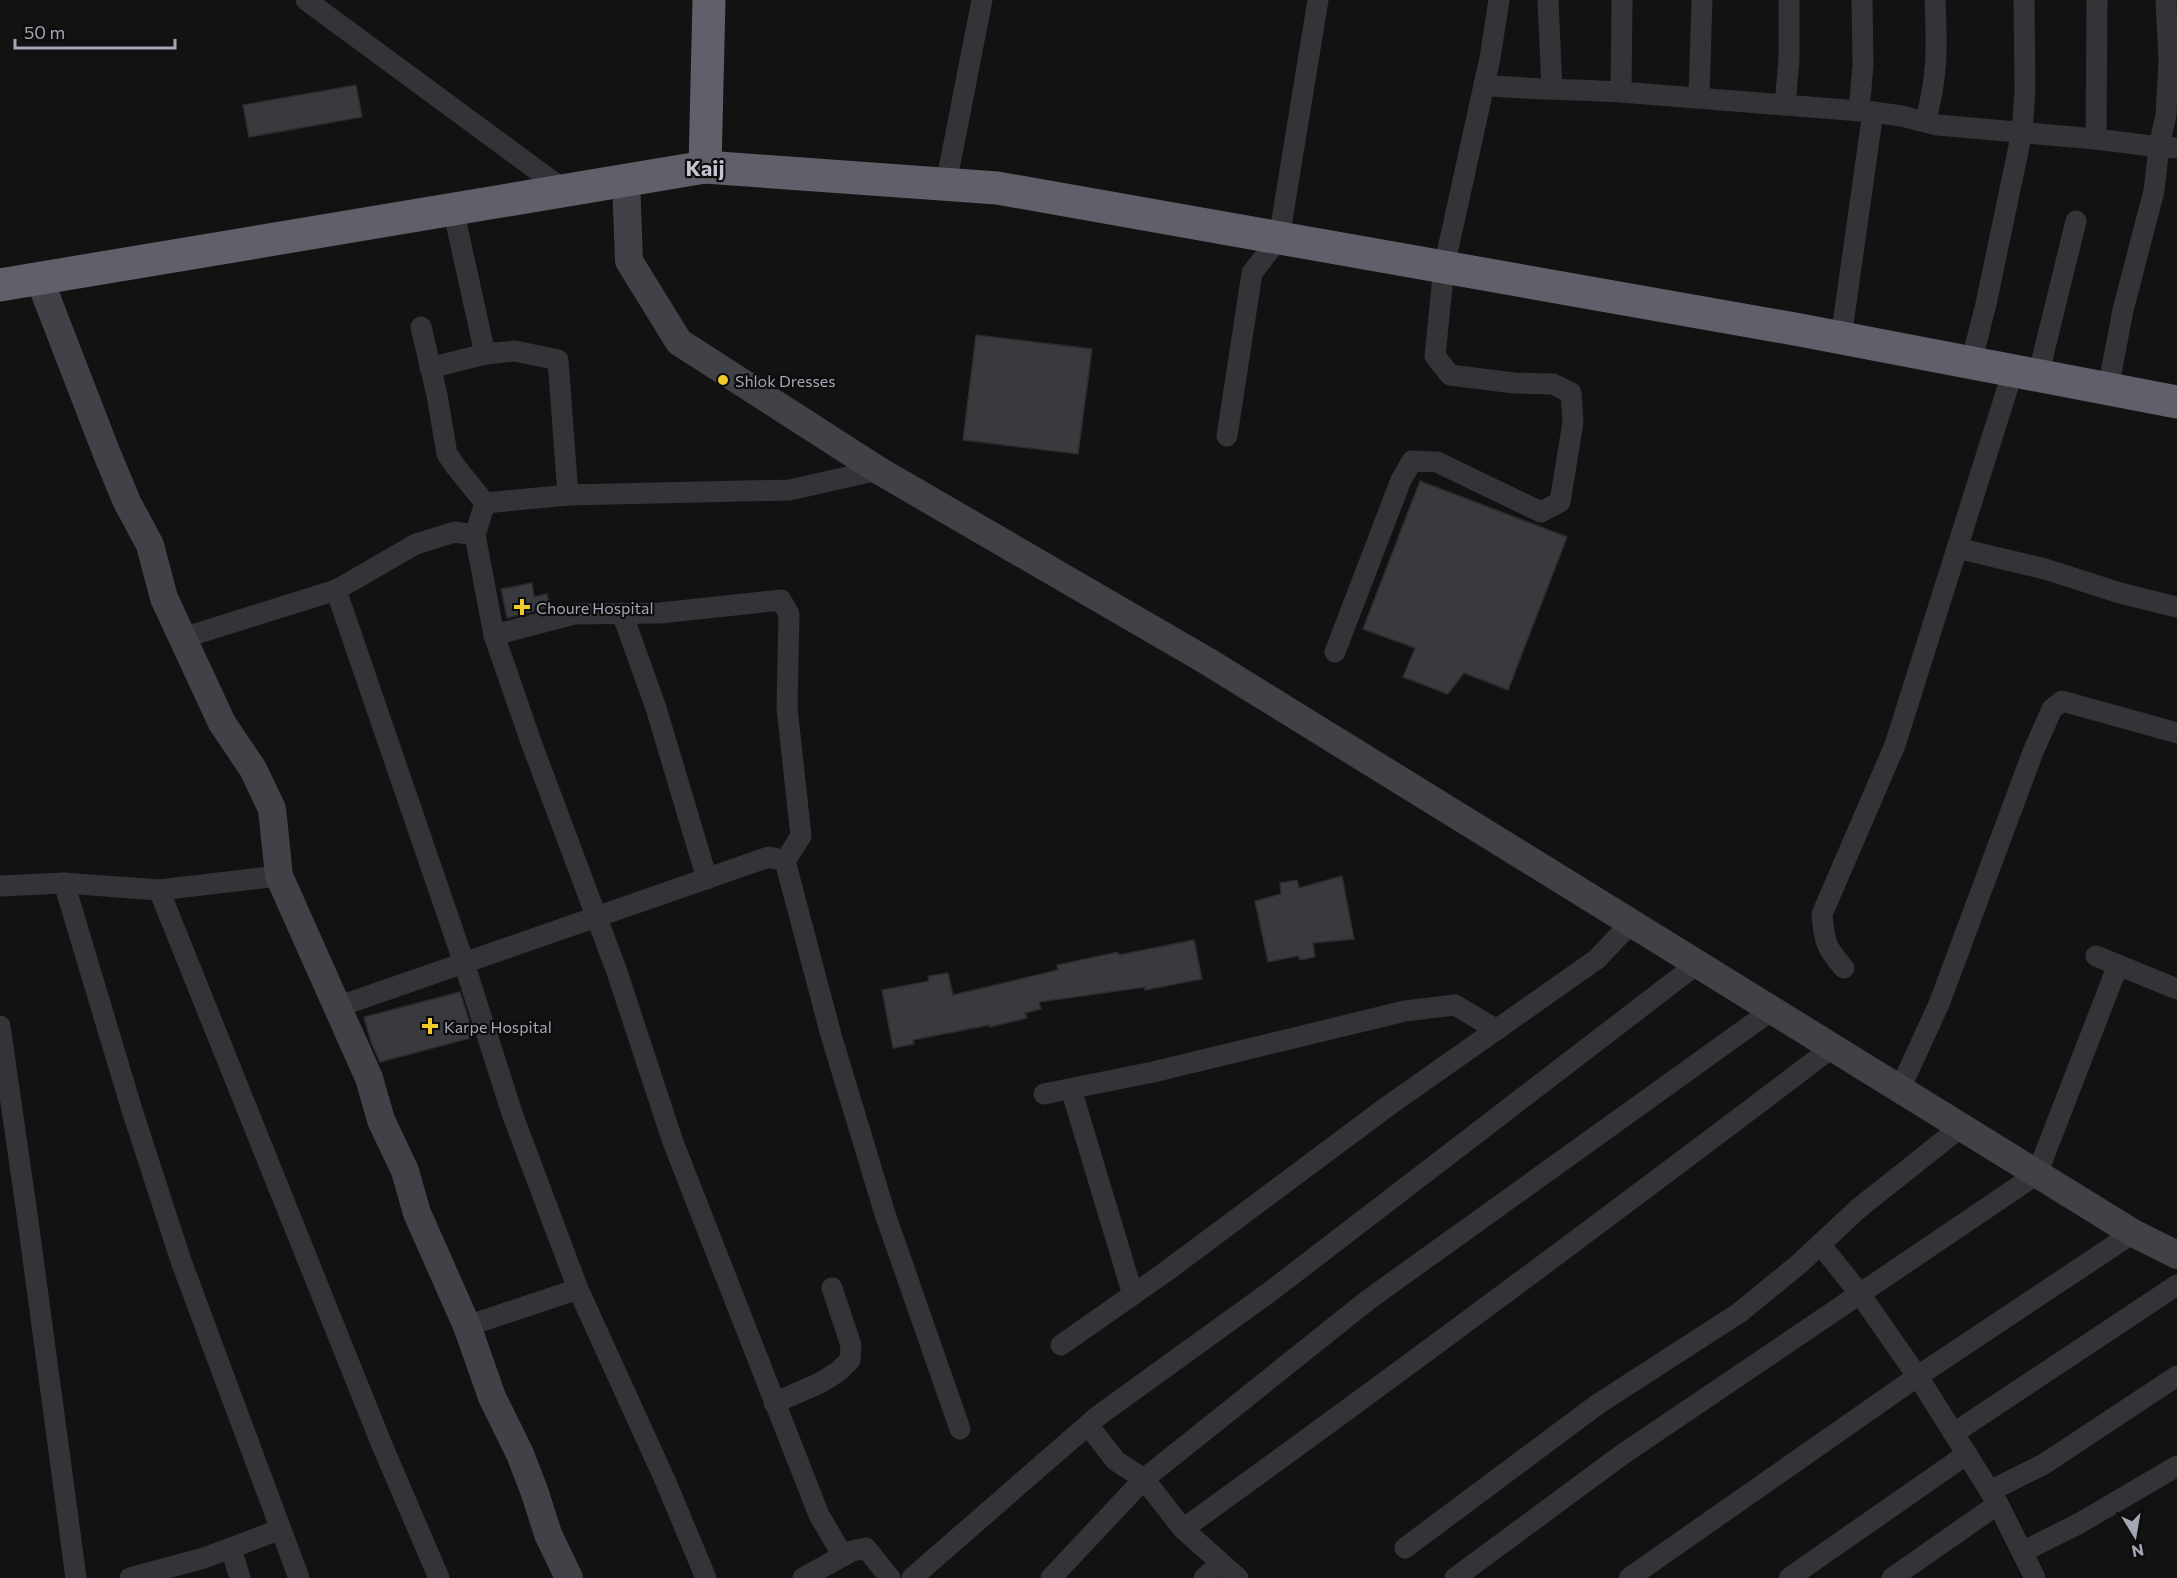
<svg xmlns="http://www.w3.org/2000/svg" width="2177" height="1578" font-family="Commissioner,sans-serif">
<rect width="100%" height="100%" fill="#121213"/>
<g fill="#393a3e" stroke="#2c2c2f" stroke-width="1.5">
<path d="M356,85L362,117L249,137L243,105Z"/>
<path d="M976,335L1092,349L1078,454L963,440Z"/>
<path d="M1420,481L1567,537L1508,690L1464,673L1448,694L1403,677L1415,648L1363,629Z"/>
<path d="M532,583L534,597L547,594L550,607L507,618L501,589Z"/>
<path d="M1342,876L1354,939L1313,943L1315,957L1300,960L1298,956L1268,962L1255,901L1281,894L1280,883L1297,880L1299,888Z"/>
<path d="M1194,940L1202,979L1145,990V987L1039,1002L1041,1009L1025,1013L1027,1018L989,1027V1025L913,1040L914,1044L893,1048L882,990L929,981L928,976L948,973L953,995L1058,970L1057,965L1118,952L1119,955Z"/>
<path d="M460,992L474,1037L380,1062L371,1042L364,1017Z"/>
</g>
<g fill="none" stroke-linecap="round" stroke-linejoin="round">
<g stroke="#333338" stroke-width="21">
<path d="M306,0L564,190"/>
<path d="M1548,0L1552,89"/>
<path d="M1622,0L1621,92L1873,112L1841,338"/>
<path d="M2166,0L2169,60L2166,115L2159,147L2177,148"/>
<path d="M1484,85C1530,90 1575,89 1621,92"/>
<path d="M1699,98L1702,0"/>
<path d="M1785,105L1789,59V0"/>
<path d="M1859,111L1863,65L1862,0"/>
<path d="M1873,112L1902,116L1937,125L2096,139L2159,147L2154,191L2123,310L2108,389"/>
<path d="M1925,122C1938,78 1937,45 1935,0"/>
<path d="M2096,139L2097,0"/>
<path d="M946,184L982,0"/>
<path d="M453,209L485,354"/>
<path d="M421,327L437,395L447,454L456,467L485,503"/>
<path d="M1971,363L1986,304L2022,132L2025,91L2024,0"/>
<path d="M430,368L485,354L515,351L558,360L568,495"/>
<path d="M2038,376L2076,221"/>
<path d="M1227,436L1252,273L1279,238L1318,0"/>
<path d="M1957,548L2045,569L2120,593L2177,607"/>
<path d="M336,590L416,544L455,532L475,535"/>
<path d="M622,613L656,708L707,879"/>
<path d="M494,635L574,614L660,613L781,600L789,614L787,708L801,836L785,861"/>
<path d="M183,638L336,590L464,963L513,1116L578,1289L665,1480L706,1578"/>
<path d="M1335,652L1401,480L1412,461L1437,462L1541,512L1560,502L1573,422L1571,393L1553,384L1514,383L1450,375L1435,356L1444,267L1490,58L1499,0"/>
<path d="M64,883L132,1110L181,1261L299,1578"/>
<path d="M0,886L64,883L159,890L279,876"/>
<path d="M159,890L382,1445L439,1578"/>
<path d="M2096,956L2177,989"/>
<path d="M1844,968C1826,948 1824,941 1822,914L1895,745L2013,371"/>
<path d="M337,1007L769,857L785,861L831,1035L885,1214L960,1429"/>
<path d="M0,1026L28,1221L76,1578"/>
<path d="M1071,1089L1133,1295"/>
<path d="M1900,1089L1939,1004L2033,752L2052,709L2062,701L2177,733"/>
<path d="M1044,1094L1153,1072L1405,1011L1455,1005L1497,1030"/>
<path d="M1820,1244L1860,1294L1922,1383L1998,1504L2035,1578"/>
<path d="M467,1326L578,1289"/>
<path d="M1061,1345L1164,1273L1388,1106L1597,959L1631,923"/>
<path d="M774,1403L820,1383L839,1371L850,1360L851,1345L832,1288"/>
<path d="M1088,1425L1116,1461L1144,1479L1183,1529"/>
<path d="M1954,1433L2177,1285"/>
<path d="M1990,1491L2044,1464L2177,1376"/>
<path d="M231,1548L240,1578"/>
<path d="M1405,1548L1598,1404L1739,1313L1799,1264L1859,1208L1961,1127"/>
<path d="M2022,1552L2078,1524L2177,1466"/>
<path d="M843,1556L819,1515L673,1142L616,969L531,742L494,635L475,535L485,503L568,495L790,490L878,470"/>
<path d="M130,1578L204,1558L281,1529"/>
<path d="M803,1578L852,1551L866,1548L890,1578"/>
<path d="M912,1578L1098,1416L1271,1291L1697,964"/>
<path d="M1051,1578L1144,1479L1368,1300L1772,1010"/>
<path d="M1204,1578L1221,1563"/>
<path d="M1238,1578L1183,1529C1402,1371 1618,1210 1833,1047"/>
<path d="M1455,1578L1623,1454L2037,1174L2118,965"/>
<path d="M1629,1578L1918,1376L2133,1233"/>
<path d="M1789,1578L1967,1454"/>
<path d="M1892,1578L1998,1504"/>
</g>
<g stroke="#414148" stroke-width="28">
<path d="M626,180L629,261L679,342L878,470L1207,661L2133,1233L2177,1255"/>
<path d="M39,278L107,454L127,502L150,545L164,598L222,723L253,769L272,809L279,876L369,1078L381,1120L405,1171L417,1213L467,1326L492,1397L520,1454L535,1493L548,1534L569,1578"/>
</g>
<g stroke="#5f6069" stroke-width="33">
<path d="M705,167L709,0"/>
<path d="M0,285L705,167L997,188L1800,330L2177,402"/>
</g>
</g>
<g fill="#f1cb2b" stroke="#0d0d0e" stroke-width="2">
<circle cx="723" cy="380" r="6"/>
<path d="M519 598h6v6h6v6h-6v6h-6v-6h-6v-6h6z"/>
<path d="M427 1017h6v6h6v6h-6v6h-6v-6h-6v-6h6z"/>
</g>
<g text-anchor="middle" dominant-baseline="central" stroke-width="4.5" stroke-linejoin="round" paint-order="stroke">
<g font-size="16" fill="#a3a6b4" stroke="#0d0d0e" text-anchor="start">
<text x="735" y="380">Shlok Dresses</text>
<text x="536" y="607">Choure Hospital</text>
<text x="444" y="1026">Karpe Hospital</text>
</g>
<g font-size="22" font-weight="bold" fill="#c4c5d0" stroke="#0d0d0e">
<text x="705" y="167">Kaij</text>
</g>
</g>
<g transform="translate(2135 1536) rotate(169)" stroke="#0d0d0e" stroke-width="4.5" paint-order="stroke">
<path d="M0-4.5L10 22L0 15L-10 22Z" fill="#a3a6b4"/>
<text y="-9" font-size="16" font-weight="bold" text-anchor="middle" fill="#a3a6b4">N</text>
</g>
<path d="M15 39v9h160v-9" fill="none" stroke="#a3a6b4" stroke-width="3"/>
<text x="24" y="39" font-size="18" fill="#a3a6b4" stroke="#0d0d0e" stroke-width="4.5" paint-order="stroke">50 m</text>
</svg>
